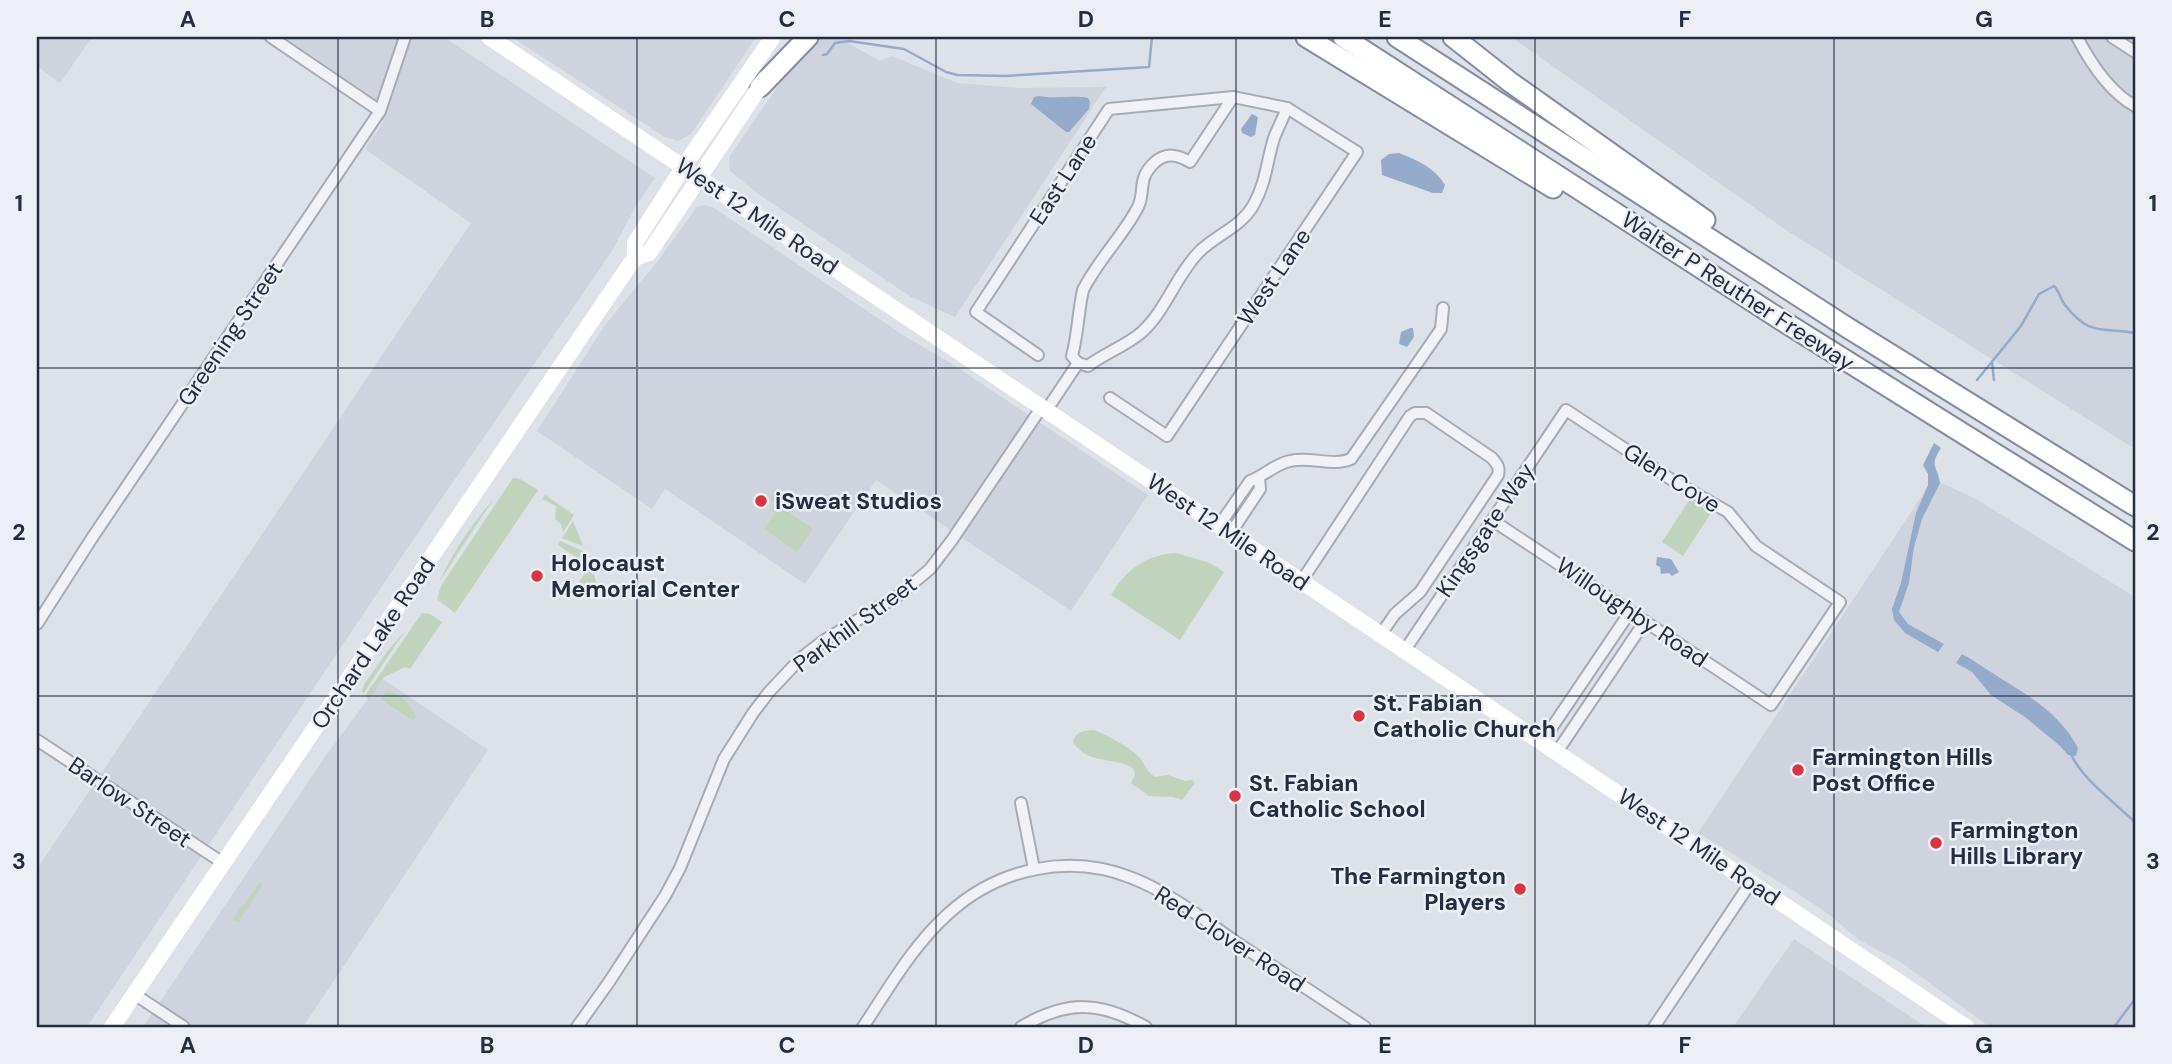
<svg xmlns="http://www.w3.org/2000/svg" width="2172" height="1064" font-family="'DM Sans',sans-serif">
<rect width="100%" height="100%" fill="#dde1e8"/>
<g fill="#cfd3de">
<path d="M37,37H92L60,83L37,66Z"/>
<path d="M258,37H444L655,178L637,204L612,251L402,556L87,1027H37V869L471,223L365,149L384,121Z"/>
<path d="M512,37H756L691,134L678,141L663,136Z"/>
<path d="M812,37H837L880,61L892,56L957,83L1018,88L1106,87L955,317L911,297L757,193L730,171L729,157Z"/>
<path d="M1511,37H2135V449L1786,230Z"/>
<path d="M705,205L714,208L906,337L954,365L1148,495L1071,611L876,480L805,584L665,489L652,509L537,431L605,325L657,262L697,207Z"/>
<path d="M1933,479L1976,499L2135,597V1027H1990L1902,963L1859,940L1827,913L1794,891L1698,833Z"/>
<path d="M383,679L488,750L303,1027H143L327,754Z"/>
<path d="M1794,939L1926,1027H1733Z"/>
</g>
<g fill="#c1d3bd">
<path d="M513,478L520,479L538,490L455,613L437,599L441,586Z"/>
<path d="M775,489L782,493H792L787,501L794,506L790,513L813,529L797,552L764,529L775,513L770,510L775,502L769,498Z"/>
<path d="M545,495L574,515L563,532L561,524L555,519L556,506L542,499Z"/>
<path d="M1690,499L1711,513L1683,556L1662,542Z"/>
<path d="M493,500L439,582C453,552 471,525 493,500Z"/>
<path d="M573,521L583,546L562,538Z"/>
<path d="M560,541L585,552L591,568L558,545Z"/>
<path d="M1176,553L1210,563L1224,572L1180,640L1111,595C1126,570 1145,555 1176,553Z"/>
<path d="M588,569L593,572L597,585L584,590L577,585Z"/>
<path d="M422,613L430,614L442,622L410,669L405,667L384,677L369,700L365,696Z"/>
<path d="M410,625L405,631L363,694L362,689L365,683L386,653Z"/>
<path d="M386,692C398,691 412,705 416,717L413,721L381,699Z"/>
<path d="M1094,730C1109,736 1126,745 1138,756C1146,764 1144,770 1155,777L1168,775L1185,781L1192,780L1195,783L1182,800L1173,797L1149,796L1131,783L1135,775L1134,769C1115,755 1090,767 1073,742C1075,731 1085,731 1094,730Z"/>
<path d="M260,882L262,886L238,922L233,919Z"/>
</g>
<g fill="#94abcc">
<path d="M1039,96C1055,99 1072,95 1088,98L1090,102L1089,109L1069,132H1066L1031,104L1034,97Z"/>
<path d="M1252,114L1258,117L1255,135L1251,137L1242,133L1241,129Z"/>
<path d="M1399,153C1417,160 1435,168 1445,185L1442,193H1433L1382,175L1381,160L1389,154Z"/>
<path d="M1410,328H1413L1414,337L1407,347L1399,344L1401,332Z"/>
<path d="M1934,443L1941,448C1929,467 1937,465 1940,483L1922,519L1914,547L1909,583L1899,612L1908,624L1944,644L1938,652L1905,633L1894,620L1892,609L1901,583L1916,513L1928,485V474L1923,465Z"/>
<path d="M1657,557L1671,559L1679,572L1672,576L1669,573L1661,574L1660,567L1656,565Z"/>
<path d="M1962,654C1975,661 1987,670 2000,678C2031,697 2061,715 2078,748L2076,756L2068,755L2060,746L2025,717L1991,695L1972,672L1956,663Z"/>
</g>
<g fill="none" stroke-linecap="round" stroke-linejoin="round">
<g stroke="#94abcc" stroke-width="2.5">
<path d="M823,55L827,54L835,43L849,41L904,49L946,72L957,75L1006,76L1149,67L1152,37"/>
<path d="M1992,362L1994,380"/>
<path d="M1977,380L2021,326L2039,294L2054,286C2060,292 2060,299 2065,305C2090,337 2101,327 2135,333"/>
<path d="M2071,754C2081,778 2116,804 2135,822"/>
<path d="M2114,1027L2135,999"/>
</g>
<defs>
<g id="minor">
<path d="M271,37L380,111"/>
<path d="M2077,37C2090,62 2109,92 2135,106"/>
<path d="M2112,37L2135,52"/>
<path d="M1038,355L976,312L1109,109L1233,97L1287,108L1357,152L1167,436L1110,398"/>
<path d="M1078,363L1088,366C1105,353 1126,346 1142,332C1166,310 1176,276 1198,253C1215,235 1241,228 1254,204C1266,183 1267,160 1274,138C1278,128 1283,118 1287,108"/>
<path d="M1078,363L1072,356C1078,334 1078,312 1083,290C1098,260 1123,236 1138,207C1146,191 1136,180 1155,162C1167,152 1178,155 1190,162L1233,97"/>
<path d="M1046,411L1078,363"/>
<path d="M1218,527L1250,481C1264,476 1275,464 1290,461C1310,456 1332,467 1351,459L1441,329L1443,308"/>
<path d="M1230,534L1260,489L1259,478"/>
<path d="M1301,582L1410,416L1415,413H1426L1492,458C1497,464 1500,467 1498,475L1420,592L1395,614L1381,634"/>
<path d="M37,624L92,538L380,111L405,37"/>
<path d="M1405,650L1566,410L1672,480L1728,512L1756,546L1840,602L1771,705L1492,520"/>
<path d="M37,740L223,863"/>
<path d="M1542,742L1630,612"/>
<path d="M1557,752L1645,621"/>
<path d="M1021,803L1034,869"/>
<path d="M134,994L184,1027"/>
<path d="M577,1027L609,982L665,896L680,868L724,759L753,713L769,692L801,658L823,641L899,595L930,569L952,540L1041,408"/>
<path d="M863,1027C889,988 913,945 949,913C999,868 1069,853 1132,878C1170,893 1203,919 1236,942C1279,970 1322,999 1365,1027"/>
<path d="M1021,1027C1067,1000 1100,1001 1146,1027"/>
<path d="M1654,1027L1751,882"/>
</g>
<g id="motorway">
<path d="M1306,37L1553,188"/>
<path d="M1343,37L1786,323L2135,541"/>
<path d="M1397,37L1848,328L2135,506"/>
<path d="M1453,37L1510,82L1705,220"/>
<path d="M760,87L808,37"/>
</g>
</defs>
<use href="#minor" stroke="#a6abb6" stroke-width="14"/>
<use href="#motorway" stroke="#838ca0" stroke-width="23"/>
<use href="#minor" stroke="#f0f2f6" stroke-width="10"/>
<g stroke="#fff" stroke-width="16">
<path d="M489,37L1966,1027"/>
<path d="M635,258V243L684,166L773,37"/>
<path d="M112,1027L631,263L635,258L649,253L765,79"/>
</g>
<use href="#motorway" stroke="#fff" stroke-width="19"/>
</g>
<path fill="none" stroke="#252d40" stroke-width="2" stroke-opacity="0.55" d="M338,37V1027M637,37V1027M936,37V1027M1236,37V1027M1535,37V1027M1834,37V1027M37,368H2135M37,696H2135"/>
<g fill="#db3441" stroke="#ecf0f6" stroke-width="2.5">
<circle cx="761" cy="501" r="7"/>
<circle cx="537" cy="576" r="7"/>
<circle cx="1359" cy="716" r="7"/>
<circle cx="1798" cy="770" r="7"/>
<circle cx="1235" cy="796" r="7"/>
<circle cx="1936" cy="843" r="7"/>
<circle cx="1520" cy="889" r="7"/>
</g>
<g text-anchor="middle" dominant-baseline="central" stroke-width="5" stroke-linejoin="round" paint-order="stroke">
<g font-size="23" fill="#252d40" stroke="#ecf0f6">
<text transform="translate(1063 179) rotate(-57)">East Lane</text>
<text transform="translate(757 216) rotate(34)">West 12 Mile Road</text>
<text transform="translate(1274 277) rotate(-56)">West Lane</text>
<text transform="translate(1738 291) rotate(33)">Walter P Reuther Freeway</text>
<text transform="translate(230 334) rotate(-56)">Greening Street</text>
<text transform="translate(1672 478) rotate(32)">Glen Cove</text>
<text transform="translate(1485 530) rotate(-56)">Kingsgate Way</text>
<text transform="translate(1228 532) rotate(34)">West 12 Mile Road</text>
<text transform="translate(1632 612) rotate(34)">Willoughby Road</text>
<text transform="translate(855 624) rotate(-36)">Parkhill Street</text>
<text transform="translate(373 643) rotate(-56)">Orchard Lake Road</text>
<text transform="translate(130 802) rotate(34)">Barlow Street</text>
<text transform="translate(1699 847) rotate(34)">West 12 Mile Road</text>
<text transform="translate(1230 939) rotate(33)">Red Clover Road</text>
</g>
<g font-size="23" font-weight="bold" fill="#252d40" stroke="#ecf0f6" text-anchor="start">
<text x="775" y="501">iSweat Studios</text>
<text x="551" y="563">Holocaust<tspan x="551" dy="26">Memorial Center</tspan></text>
<text x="1373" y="703">St. Fabian<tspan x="1373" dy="26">Catholic Church</tspan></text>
<text x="1812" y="757">Farmington Hills<tspan x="1812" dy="26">Post Office</tspan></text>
<text x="1249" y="783">St. Fabian<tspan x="1249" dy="26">Catholic School</tspan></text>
<text x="1950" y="830">Farmington<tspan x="1950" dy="26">Hills Library</tspan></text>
<text x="1506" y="876" text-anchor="end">The Farmington<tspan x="1506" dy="26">Players</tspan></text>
</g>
</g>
<rect width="2172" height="1064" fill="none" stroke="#ecf0f6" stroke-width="77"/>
<rect x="38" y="38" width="2096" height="988" fill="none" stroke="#252d40" stroke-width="2.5"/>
<g font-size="23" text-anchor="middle" font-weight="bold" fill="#252d40">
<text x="188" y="27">A</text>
<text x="487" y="27">B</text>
<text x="787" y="27">C</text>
<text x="1086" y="27">D</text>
<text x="1385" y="27">E</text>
<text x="1685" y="27">F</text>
<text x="1984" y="27">G</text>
<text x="19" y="211">1</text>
<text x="2153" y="211">1</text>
<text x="19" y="540">2</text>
<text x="2153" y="540">2</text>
<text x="19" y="869">3</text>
<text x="2153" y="869">3</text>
<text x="188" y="1053">A</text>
<text x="487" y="1053">B</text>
<text x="787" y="1053">C</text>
<text x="1086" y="1053">D</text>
<text x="1385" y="1053">E</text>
<text x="1685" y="1053">F</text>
<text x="1984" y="1053">G</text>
</g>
</svg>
